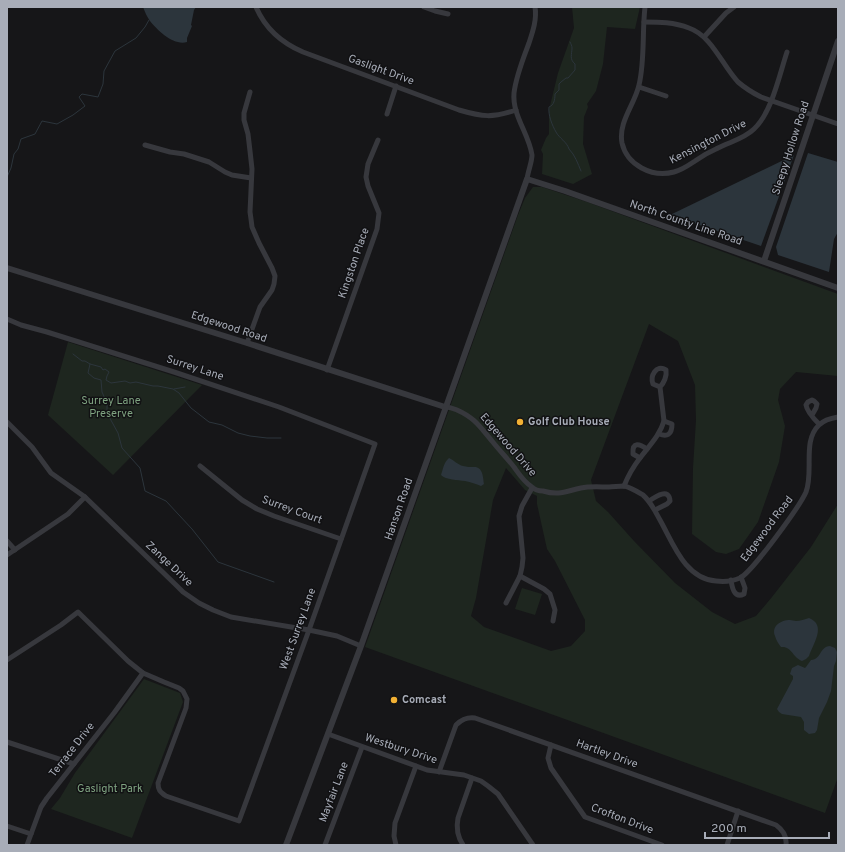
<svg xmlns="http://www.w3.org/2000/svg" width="845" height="852" font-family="Overpass,sans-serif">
<rect width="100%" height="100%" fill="#161618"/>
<g fill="#1e261f" fill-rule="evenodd">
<path d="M572,7H640L635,29L607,27L603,64L596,91L587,104L588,107L584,117L583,144L592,174L573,184L542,174L543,154L541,150L546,138L549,134V110L558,73L574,28Z"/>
<path d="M533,187H542L587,202L838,294V376L796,372L780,389L778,400L785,426L779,462L758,522L739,549L726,554L716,552L692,534L693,468L696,420L695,385L678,341L649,324L591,480L596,501L608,512L634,541L675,583L712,612L735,624L756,616L772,597L811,547L838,504V777L825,813L365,647L518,215L525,198ZM506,468L525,490L537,496V504L547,549L555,561L585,620V631L571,646L551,651L484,627L471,616L476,598L493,500Z"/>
<path d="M68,342L202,385L113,475L48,415Z"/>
<path d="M522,588L542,594L535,615L515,609Z"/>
<path d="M144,679L180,693L183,702L132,838L51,809L60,798L75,773Z"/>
</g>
<g fill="#2c353c">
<path d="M143,7H196L194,10L191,25L192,26L187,38V42C174,46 158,31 150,21C147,17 145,12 143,7Z"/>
<path d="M808,153L838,162V232L834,239L829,272L778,255L776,247Z"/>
<path d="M794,155L761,246L670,215Z"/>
<path d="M449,458C454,460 458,465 463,466C467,467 470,467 473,467C483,466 483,477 484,484L481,486C476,484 471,482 465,481C458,480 446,480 441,475C443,469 444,462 449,458Z"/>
<path d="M809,618C827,625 813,644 809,656L806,659L802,661C792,657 792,646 781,647C778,643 776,640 775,636C771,626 781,620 790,620C792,620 794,621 796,621C800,621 805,619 809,618Z"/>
<path d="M830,646L835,648L837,652L836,661L834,666L831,691L827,702L819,718L817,730L815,733L809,734L804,730V722L801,717L782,714L779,712L777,709L793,679V676L790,674L792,668L798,665L805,668L806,667L811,660C822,659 819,647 830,646Z"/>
</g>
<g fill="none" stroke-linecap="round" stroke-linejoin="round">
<g stroke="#2c353c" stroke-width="1">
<path d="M570,42C571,44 572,46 572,48C572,54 569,59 575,64V70L568,78H566L561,82L559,84V90L555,94C555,100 554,105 549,107C548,115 552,125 556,132C559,138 567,142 569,149C575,155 578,164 581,171"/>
<path d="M7,177L11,168L14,154L18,149L21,139L35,134L42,121L57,124L73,115L85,106L79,97L82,94L98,97L103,84L104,71L115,51L136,38L145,27L149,20"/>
<path d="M73,354L82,361H85L90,364L101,367L103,370L105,369L109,372L107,376L106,380L111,383L125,381L130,383L136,382L153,386H158L173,389L179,393L191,408L209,422L222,425L238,433L250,436L267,438H281"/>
<path d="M90,364L88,373L94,378L101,380L102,392L107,403V413L118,433L122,448L140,468L145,491L166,501L192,529L218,562L274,582"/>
<path d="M174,389L185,387"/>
</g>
<g stroke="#37383d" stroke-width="5">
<path d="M256,7C265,28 282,43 303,52L459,110C483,117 492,118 516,110"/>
<path d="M424,7L435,11L448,14"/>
<path d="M645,7C642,33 645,60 639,85C635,104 618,122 622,143C627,165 652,178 674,172C682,170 689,165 695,161C702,156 709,152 716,149C729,142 744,139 754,129C772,112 779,76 787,52"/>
<path d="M644,22C659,22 674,22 689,28C712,36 722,65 738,82C745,88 753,93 761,97L838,124"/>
<path d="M704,37L726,13L734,7"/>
<path d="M639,87L666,96"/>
<path d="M387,114L396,86"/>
<path d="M145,145L170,152L184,154L209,162L225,172L232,175L251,178"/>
<path d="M527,179C528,171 532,162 532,155C529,134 512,115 514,93C516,76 523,59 529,43C533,31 537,19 535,7"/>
<path d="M7,319L21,325L47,332L174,372L279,407L375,444L309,630L239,821L166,796C160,792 158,790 158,783L186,708L187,699L183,691L179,688L164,682L143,673L128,661L78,612L61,625L7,660"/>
<path d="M247,343L260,307L272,290L274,284L275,276L272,268L259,243L252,227L251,219L250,212L252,169L250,151L248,134L244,120V113L250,92"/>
<path d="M327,370L377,229L379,213L368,186L366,177L368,164L378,140"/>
<path d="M445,407C450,407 452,408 457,410C475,418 480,427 492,441C499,450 507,458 514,467C519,474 524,482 532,487C535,490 539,491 543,491C560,496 566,491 581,488C590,486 600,487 609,487C613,487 619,486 624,486C630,487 638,492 643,495C651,502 655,511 660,520C673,543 685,579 716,581C724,582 733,581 740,578C752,572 800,506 806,492C814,471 802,441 819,425C824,420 832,418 838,417"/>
<path d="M812,415L816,408L817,404L814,401L812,400L808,402L806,405C807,412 814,419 819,424"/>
<path d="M7,422L32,447L51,473L85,497L177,586L183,592L199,603L213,610L231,617L309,630L337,636L361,646"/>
<path d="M659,434C667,437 672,435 672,424L664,421"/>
<path d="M640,458L633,454C632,441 640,444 647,449"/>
<path d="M200,466L242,500L257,509L274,516L341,539"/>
<path d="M624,486C628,476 633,467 640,458C649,446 660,435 664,421L660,387C664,383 667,376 666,370C656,364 650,376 653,384L660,387"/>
<path d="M649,501C655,497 669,487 670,501L667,504L655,510"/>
<path d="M7,541L15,550"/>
<path d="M7,555L68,514L85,497"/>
<path d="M520,576L544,589L550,594L555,610L553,621"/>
<path d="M731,580C732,587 734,599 744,594L745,588L741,577"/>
<path d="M506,603L520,576L522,567L523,558L519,516L522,506L532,488"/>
<path d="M328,734L427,770L464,775L481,781L488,786L498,794L533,845"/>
<path d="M7,742L74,764"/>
<path d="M551,745L548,758L551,768L585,817L662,845"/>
<path d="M439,772L456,725C462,719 467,717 475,718L776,825C783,830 787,836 786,845"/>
<path d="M7,826L31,834"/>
<path d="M27,845L41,807L47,798L114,713L143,673"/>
<path d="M325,845L362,747"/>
<path d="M396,845L394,836L395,823L416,766"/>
<path d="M463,845C457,836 456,828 458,818L472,778"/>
<path d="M727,845L738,811"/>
</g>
<g stroke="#37383d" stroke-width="6">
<path d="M764,261L838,41"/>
<path d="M7,268L247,343L445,407"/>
<path d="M286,845L361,646L527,179L565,191L838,288"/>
</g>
</g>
<g fill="#f2b134" stroke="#111113" stroke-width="1.5">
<circle cx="520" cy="422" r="4"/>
<circle cx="394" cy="700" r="4"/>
</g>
<g text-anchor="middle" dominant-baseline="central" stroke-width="3" stroke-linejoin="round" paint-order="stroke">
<g font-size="11" fill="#a8adb8" stroke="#111113">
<text transform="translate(381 70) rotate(20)">Gaslight Drive</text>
<text transform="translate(708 142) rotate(-27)">Kensington Drive</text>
<text transform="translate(791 148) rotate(-72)">Sleepy Hollow Road</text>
<text transform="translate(686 223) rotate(19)">North County Line Road</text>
<text transform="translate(354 263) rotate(-71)">Kingston Place</text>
<text transform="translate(229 327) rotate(18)">Edgewood Road</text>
<text transform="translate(195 368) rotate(18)">Surrey Lane</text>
<text transform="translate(508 445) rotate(49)">Edgewood Drive</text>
<text transform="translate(399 509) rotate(-71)">Hanson Road</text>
<text transform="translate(292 510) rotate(20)">Surrey Court</text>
<text transform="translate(767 529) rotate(-53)">Edgewood Road</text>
<text transform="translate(169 564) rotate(43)">Zange Drive</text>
<text transform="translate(298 629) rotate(-70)">West Surrey Lane</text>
<text transform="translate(401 749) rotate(18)">Westbury Drive</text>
<text transform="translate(72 750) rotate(-52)">Terrace Drive</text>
<text transform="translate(607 754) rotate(20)">Hartley Drive</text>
<text transform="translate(334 792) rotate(-69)">Mayfair Lane</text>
<text transform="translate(622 819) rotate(21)">Crofton Drive</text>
</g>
<g font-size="11" fill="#7fa381" stroke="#111113">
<text x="111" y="401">Surrey Lane<tspan x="111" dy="13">Preserve</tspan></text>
<text x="110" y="789">Gaslight Park</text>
</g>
<g font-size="11" font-weight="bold" fill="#a8adb8" stroke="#111113" text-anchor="start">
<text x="528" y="422">Golf Club House</text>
<text x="402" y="700">Comcast</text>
</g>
</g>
<rect width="845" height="852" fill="none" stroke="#a8adb8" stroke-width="16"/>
<path d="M705 832v6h124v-6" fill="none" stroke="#a8adb8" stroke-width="2"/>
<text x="711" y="832" font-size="12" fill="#a8adb8" stroke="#111113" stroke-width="3" paint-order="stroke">200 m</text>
</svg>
